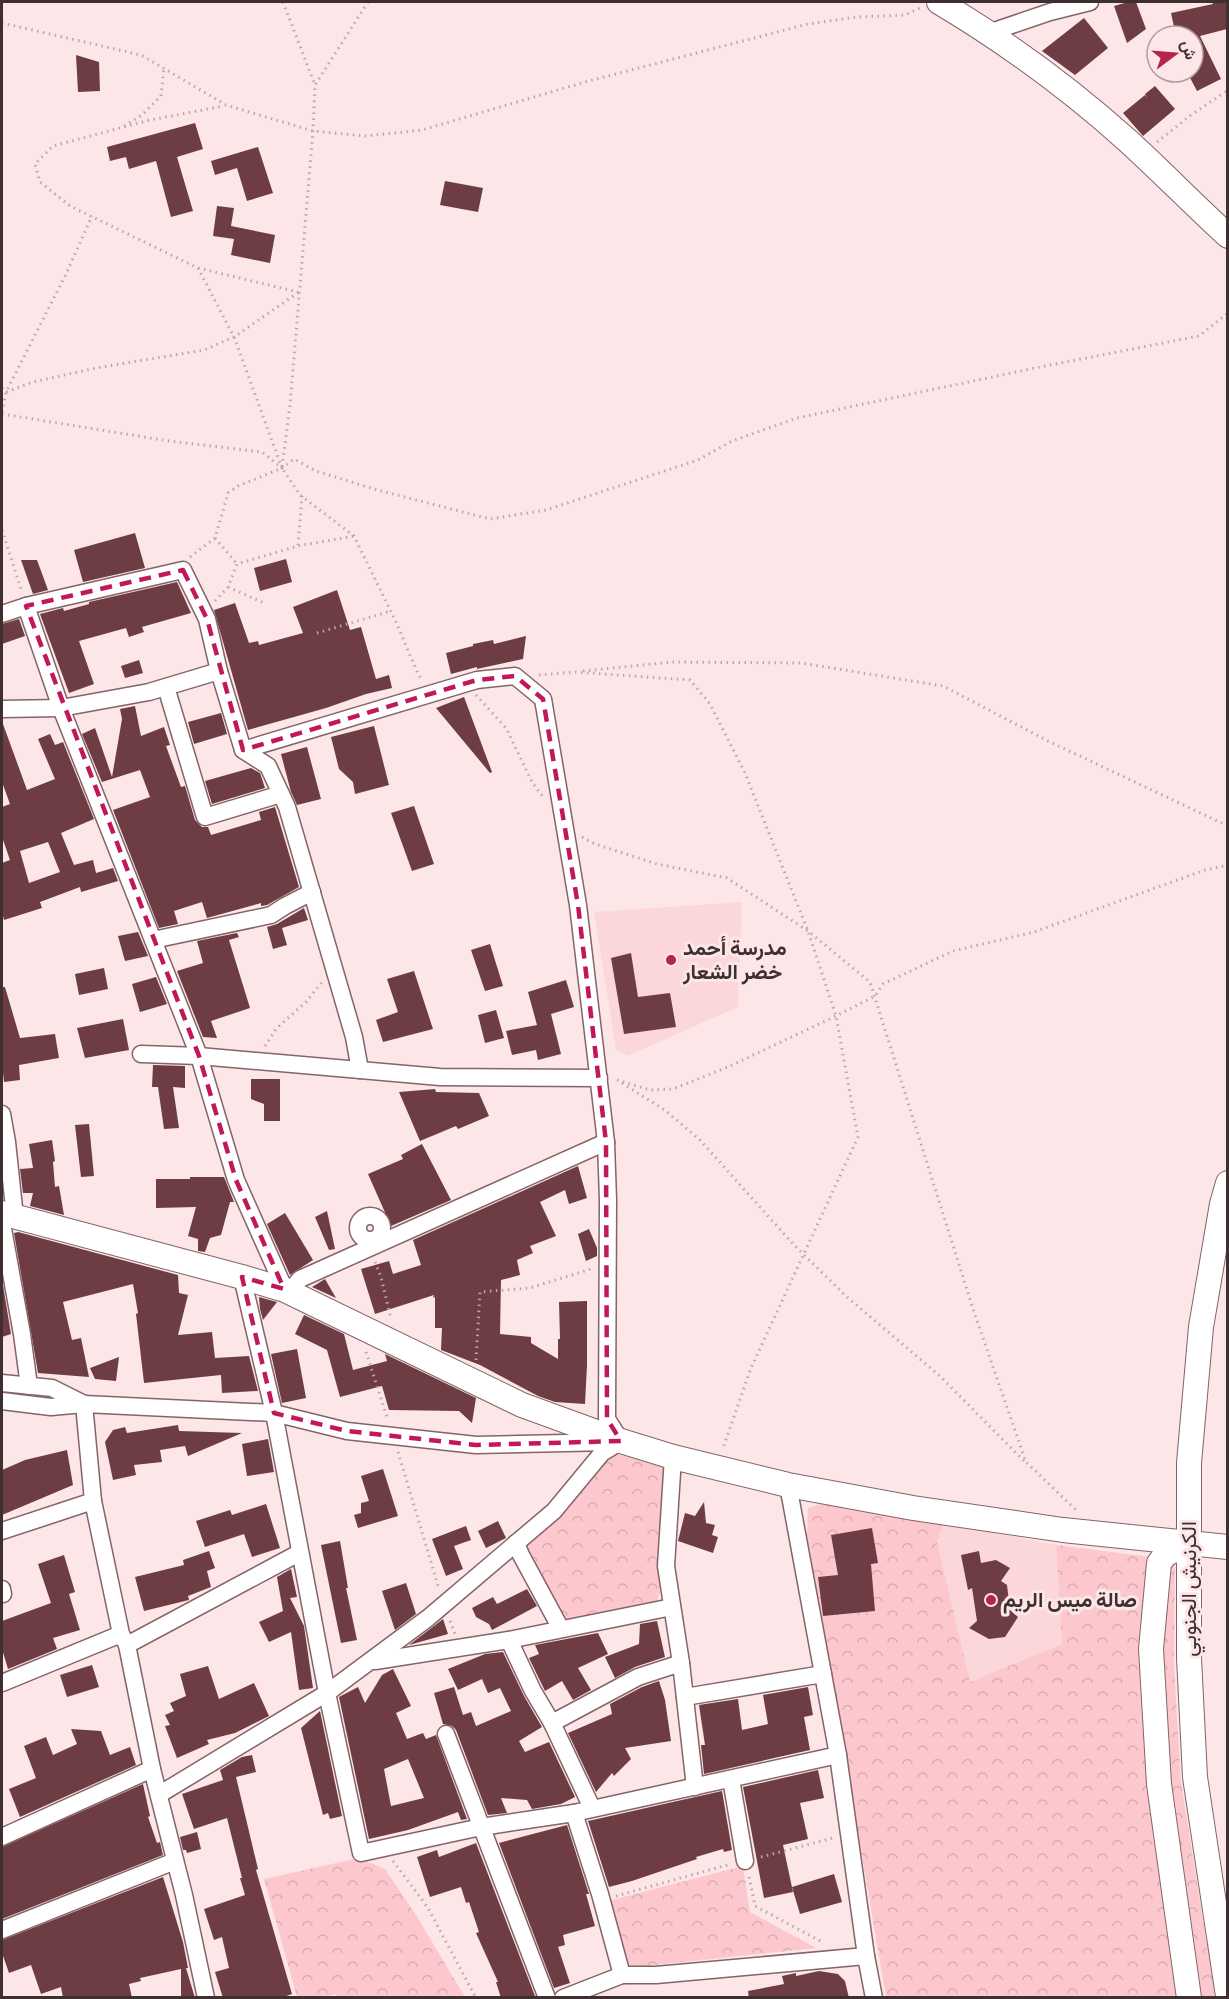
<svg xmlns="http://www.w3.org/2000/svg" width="1229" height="1999" font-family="Bitter,Vazirmatn,serif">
<defs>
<pattern id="park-crowns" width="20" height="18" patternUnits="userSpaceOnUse" patternTransform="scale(1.5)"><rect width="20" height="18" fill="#fdc8cd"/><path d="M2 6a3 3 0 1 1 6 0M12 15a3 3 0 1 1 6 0" fill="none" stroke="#daacb0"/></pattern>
</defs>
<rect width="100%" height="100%" fill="#fde6e8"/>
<g fill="#fcd7da">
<path d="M742,902L738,1007L627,1056L616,1049L594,912Z"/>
<path d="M944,1523L1056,1545L1062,1644L969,1683L937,1542Z"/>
</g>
<g fill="url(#park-crowns)">
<path d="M616,1454L664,1465L660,1539L663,1582L658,1599L651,1604L562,1622L525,1549L529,1541L558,1519L601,1462Z"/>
<path d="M824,1503L944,1523L937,1542L970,1682L1062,1644L1056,1545L1175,1560L1174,1665L1181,1782L1206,1940L1218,1997H886L807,1535L808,1508Z"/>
<path d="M359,1858L385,1869L416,1915L465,1997L337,1998L336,1994L324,1997H297L264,1879Z"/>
<path d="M743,1866L750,1912L816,1948L636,1967L629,1965L625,1959L608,1901Z"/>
</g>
<g fill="#6e3d44" fill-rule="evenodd">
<path d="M1128,2H1136L1146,29L1127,43L1114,6Z"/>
<path d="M1212,2H1227V29L1200,36L1221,79L1197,91L1187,72H1193V33L1176,36L1171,13L1213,4Z"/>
<path d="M1084,18L1108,48L1075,75L1042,51Z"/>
<path d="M76,55L99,62L100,91L78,92Z"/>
<path d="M1155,86L1175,109L1143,136L1123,113L1145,95L1147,98L1145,94Z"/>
<path d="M195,123L203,149L177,157L193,211L171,217L156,161L129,169L126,157L110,161L107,147Z"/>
<path d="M258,147L273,193L247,201L237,168L215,175L211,161Z"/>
<path d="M445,181L483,188L478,212L440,205Z"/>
<path d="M217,206L234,208L231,226L275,235L270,263L231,255L234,239L213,236Z"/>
<path d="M135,533L145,568L83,582L74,550Z"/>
<path d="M286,559L292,582L260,591L254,568Z"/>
<path d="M21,560H37L48,590L33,594Z"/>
<path d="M177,582L191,613L142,627L144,632L129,637L126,628L79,641L94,684L69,693L40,614L63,608L64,611L89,604V602Z"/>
<path d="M337,590L350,630L361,627L376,679L389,675L392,688L366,694L326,708L248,730L214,610L235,603L249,643L258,641L259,645L303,633L293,607Z"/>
<path d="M19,619L25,636L2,644V624Z"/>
<path d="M526,636L523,659L477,669V667L451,674L446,653L473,646V644L493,640L494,644Z"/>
<path d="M139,660L143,673L125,678L121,666Z"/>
<path d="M464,697L492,772L490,773L436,708Z"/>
<path d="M135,706L141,736L164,727L170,745L166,746L181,787L185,786L195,820L202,827H208L211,835L261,820L259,812L275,807L299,887L267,905L261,906V903L207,918L202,902L174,911L178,924L159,928L113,810L150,797L140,770L102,782L82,734L95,728L112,777L122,719L120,709Z"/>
<path d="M221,713L227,734L194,744L188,722Z"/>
<path d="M3,724L27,790L55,779L38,739L50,734L55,745L63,742L94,819L61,833L74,865L93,860L96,873L113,868L118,881L81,892L80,887L40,902L42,908L4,920L2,912V863L10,860L2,837V807L10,804L2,782V725ZM48,842L60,872L29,883L20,851Z"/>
<path d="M374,726L389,785L355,794L353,782L339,769L331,737Z"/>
<path d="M307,747L321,799L297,805L291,792L281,754Z"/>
<path d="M251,768L260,773L265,788L212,804L205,781Z"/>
<path d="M414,806L434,864L412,871L391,813Z"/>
<path d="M304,908L308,920L282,928L287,945L273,949L267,927L277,924Z"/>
<path d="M138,932L148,956L125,961L118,936Z"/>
<path d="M237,933L239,937L229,940L250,1008L211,1021L217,1038L203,1037L177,971L203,963L197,941Z"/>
<path d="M490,944L503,986L485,991L471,950Z"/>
<path d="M631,953L638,997L670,993L676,1027L624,1034L611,958Z"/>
<path d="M104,968L108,989L79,995L75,974Z"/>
<path d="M414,971L433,1029L383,1042L376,1020L398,1012L387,979Z"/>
<path d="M156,977L167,1004L140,1012L132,984Z"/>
<path d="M566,980L574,1007L551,1014L561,1054L538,1060L536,1050L512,1055L506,1031L537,1025L528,992Z"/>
<path d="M2,987H5L20,1038L55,1034L59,1058L19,1065L20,1080L4,1082L2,1063Z"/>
<path d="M496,1010L504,1038L485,1043L478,1015Z"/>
<path d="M123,1019L129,1050L85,1058L77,1028Z"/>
<path d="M153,1065L185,1066V1088L173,1087L179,1128L164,1129L158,1087H152Z"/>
<path d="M251,1079H280V1121H264V1104L251,1099Z"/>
<path d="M435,1089L436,1092L479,1093L489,1116L458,1129L456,1126L420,1141L399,1092Z"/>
<path d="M89,1124L94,1176L81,1177L75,1125Z"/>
<path d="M52,1140L55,1161L53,1162L55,1187L59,1186L64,1215L30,1206L33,1193H23L20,1169L33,1168L29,1144Z"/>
<path d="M422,1144L451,1200L391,1226L368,1174L403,1159L401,1155Z"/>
<path d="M578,1166L587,1198L569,1204L565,1190L540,1202L556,1236L530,1246L533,1253L517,1260L520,1275L501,1280L500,1334L531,1337V1343L558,1359V1339H560L559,1302L587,1301V1365L585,1404L555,1402L538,1396L480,1365L441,1350L442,1328H435V1297L433,1298L434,1295L375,1314L361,1269L389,1261L393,1274L421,1265L413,1240Z"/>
<path d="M190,1177H224L234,1202H230L221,1235L210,1238L205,1252L198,1251V1239L188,1236L196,1207L156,1208V1179H190Z"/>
<path d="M327,1211L335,1249L329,1250L315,1217Z"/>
<path d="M285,1213L313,1260L290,1275L267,1224Z"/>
<path d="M589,1229L597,1248V1256L586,1261L578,1234Z"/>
<path d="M18,1232L178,1275L179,1293L188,1295L178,1335L212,1332L215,1358L249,1356L258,1391L222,1393L221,1375L144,1383L136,1314L138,1313L133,1284L63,1302L72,1340L81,1338L89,1377L38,1373L14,1233Z"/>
<path d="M2,1279L11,1334L2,1337Z"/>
<path d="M325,1279L336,1298L312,1287Z"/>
<path d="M259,1297L277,1302L263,1320L260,1309Z"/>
<path d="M304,1315L344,1334L353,1370L387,1361L385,1354L476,1398L472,1423L459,1411L389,1410L382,1386L340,1397L327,1350L295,1334Z"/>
<path d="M297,1349L306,1398L282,1403L271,1354Z"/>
<path d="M119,1357L116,1381L95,1379L90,1368Z"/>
<path d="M178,1425L179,1431L242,1433L188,1456L185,1446L160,1450L162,1462L134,1465L136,1475L113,1480L105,1442L113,1430L125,1427L127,1433Z"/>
<path d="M268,1439L274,1472L247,1476L242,1444Z"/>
<path d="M67,1450L73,1485L2,1515V1470L25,1460Z"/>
<path d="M383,1469L398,1516L358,1528L354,1515L361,1513V1503L369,1501L361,1476Z"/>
<path d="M704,1502L706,1523L715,1525L712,1535L718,1537L713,1553L678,1541L685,1513L695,1516Z"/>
<path d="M266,1504L280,1548L252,1557L244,1534L205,1547L196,1521L230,1510L232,1515Z"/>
<path d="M498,1521L506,1538L486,1548L478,1531Z"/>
<path d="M466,1526L471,1540L454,1546L463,1569L446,1576L432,1539Z"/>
<path d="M872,1528L878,1563L871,1564L875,1611L823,1616L818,1577L838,1575L831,1535Z"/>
<path d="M340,1541L348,1588H346L357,1640L341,1643L321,1545Z"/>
<path d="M209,1551L215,1568L207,1571L211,1587L188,1596L189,1600L144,1611L135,1577L184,1565L183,1560Z"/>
<path d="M979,1551L981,1563L996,1560L1010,1568L1001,1581L1007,1585L1010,1610L1018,1617L1005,1637L989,1639L969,1628L977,1621L972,1588L968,1590L961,1555Z"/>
<path d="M64,1555L75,1592L69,1594L80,1630L53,1638L57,1649L8,1669L2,1649V1621L51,1603L38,1564Z"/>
<path d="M291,1569L297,1597L290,1598L304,1626L313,1688L299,1690L291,1632L269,1642L259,1622L283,1611L277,1577Z"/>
<path d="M406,1583L416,1614L395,1630L382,1591Z"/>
<path d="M527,1589L537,1606L492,1630L489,1624L476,1617L472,1608L493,1597L497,1604Z"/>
<path d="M443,1619L448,1634L409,1645L434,1626Z"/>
<path d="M657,1621L665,1657L635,1667L615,1678L605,1657L639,1644L640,1624Z"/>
<path d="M598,1633L608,1654L578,1668L591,1690L573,1700L562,1681L545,1691L529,1658L539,1654L535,1645Z"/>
<path d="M503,1652L524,1696L542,1727L519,1741L525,1752L549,1742L575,1797L561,1804L532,1809L527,1800L501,1798L507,1813L488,1815L456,1730L452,1726L443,1724L434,1693L454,1687L463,1715L471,1712L476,1726L511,1711L500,1688L488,1693L482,1679L458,1690L448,1669L485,1654Z"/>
<path d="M92,1665L99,1687L67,1697L60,1675Z"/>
<path d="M208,1666L219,1699L254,1683L269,1716L235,1733L207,1740L209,1744L177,1758L165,1726L170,1725L165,1715L174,1711L170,1703L186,1696L180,1674Z"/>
<path d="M393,1669L411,1706L396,1713L407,1739L423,1733L426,1739L436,1735L467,1819L461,1820L458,1812L408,1830L369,1839L339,1697L358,1687L365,1703L382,1675ZM408,1759L424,1798L391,1806L384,1769Z"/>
<path d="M659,1681L665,1700L671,1741L625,1748L631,1759L614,1776L612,1773L596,1792L568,1733L612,1714L610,1704L642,1687Z"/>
<path d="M808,1687L813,1715L804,1717L810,1750L704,1774L701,1745H705L699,1705L738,1699L742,1730L768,1724L763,1695Z"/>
<path d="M320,1711L342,1816L330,1819L328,1813L323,1815L301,1728Z"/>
<path d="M71,1729L101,1731L110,1755L130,1747L136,1765L20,1817L9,1789L36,1778L24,1746L46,1737L53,1755L77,1744Z"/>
<path d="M252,1755L256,1772L236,1777L258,1869L256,1870L292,1994L281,1998H223L215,1972L229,1968L222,1937L214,1940L204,1909L245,1895L240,1878H242L227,1818L194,1829L182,1794L223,1780L220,1770L242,1757Z"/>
<path d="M818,1770L824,1798L800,1803L808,1839L783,1845L793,1892L764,1898L743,1787Z"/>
<path d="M143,1784L150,1816L148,1817L157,1843L160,1842L163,1855L2,1919V1847Z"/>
<path d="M722,1791L732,1850L724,1852L723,1849L696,1857L697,1859L632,1881L609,1887L588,1821Z"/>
<path d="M567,1825L589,1894H586L595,1926L563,1935L565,1945L558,1947L570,1983L554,1988L499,1843Z"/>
<path d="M197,1832L201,1849L187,1853L186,1850H183L180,1837Z"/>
<path d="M476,1843L535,1996L501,1998L496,1982H498L476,1933L479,1932L469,1902L466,1903L461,1887L430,1897L417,1857L437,1850L439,1857Z"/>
<path d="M834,1874L842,1902L800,1914L792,1887Z"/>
<path d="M163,1877L183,1942L188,1968H186L195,1998H181V1969L140,1978L141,1981L129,1984L132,1998H63L61,1987L41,1994L31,1965L9,1973L2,1953V1940Z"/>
<path d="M819,1971L838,1974L845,1981L849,1998H749L748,1991L784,1984L782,1976L796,1973V1976Z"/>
</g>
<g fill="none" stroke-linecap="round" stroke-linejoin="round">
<defs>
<g id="street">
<path d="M991,32L1050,12L1090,2"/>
<path d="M2,614L26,606"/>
<path d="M219,671L207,619L183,570L26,606L61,708L199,1056L236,1180L285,1290"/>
<path d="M166,687L205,817L281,794"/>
<path d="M2,709L61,708L149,692L219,671L243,750L268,766L287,807L354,1037L360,1070"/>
<path d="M243,750L477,680L515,676L543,699L578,905L606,1142L608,1200L607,1419L621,1441"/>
<path d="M153,940L271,915L285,906L312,892"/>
<path d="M141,1054L199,1056L440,1077L599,1078"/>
<path d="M2,1114L7,1142L15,1217"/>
<circle cx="370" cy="1228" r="12"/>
<path d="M2,1223L22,1334L29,1386"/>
<path d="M242,1277L274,1413L327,1693L361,1853L481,1827L574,1813L838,1755"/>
<path d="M289,1292L300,1279L606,1142"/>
<path d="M2,1383L52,1388L84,1404"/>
<path d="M2,1401L51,1407L84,1404L274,1413L347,1431L476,1445L611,1442"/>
<path d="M84,1404L93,1501L121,1634L127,1645L152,1769L184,1895L206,1998"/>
<path d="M673,1457L666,1566L681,1663L695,1787"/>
<path d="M788,1485L838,1755L866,1956L874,1998"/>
<path d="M2,1531L93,1501"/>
<path d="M516,1543L521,1555L561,1629"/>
<path d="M2,1589L3,1594"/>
<path d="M509,1640L533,1691L552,1723L592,1808"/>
<path d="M127,1645L299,1553"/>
<path d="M375,1661L509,1640L672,1607"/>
<path d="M2,1683L121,1634"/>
<path d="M685,1697L823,1674"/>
<path d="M552,1723L638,1677L681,1663"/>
<path d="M446,1734L547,1998"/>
<path d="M731,1779L745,1861"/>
<path d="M160,1794L327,1693L428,1618L554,1511L602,1453L620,1442"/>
<path d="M574,1813L600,1894L622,1975"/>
<path d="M2,1837L152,1769"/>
<path d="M2,1930L175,1861"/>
<path d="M563,1998L622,1975H656L866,1956"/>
</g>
<g id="secondary">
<path d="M939,2C1006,42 1069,88 1128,141C1162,172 1194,205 1228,236"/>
<path d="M1228,1183L1222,1204L1201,1327L1189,1463V1658L1195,1777L1228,1996"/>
<path d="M2,1213L242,1277L285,1290L522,1405L621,1441L673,1457L788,1485L913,1508L1063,1530L1228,1547"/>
<path d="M1189,1544L1166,1554L1159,1563L1151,1649L1159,1784L1189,1998"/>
</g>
</defs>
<use href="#street" stroke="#846467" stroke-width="19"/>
<use href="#secondary" stroke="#846467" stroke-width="26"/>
<g stroke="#bba7a8" stroke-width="3" stroke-dasharray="1.5 4.5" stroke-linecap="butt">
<path d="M283,2L315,85"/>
<path d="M368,2L315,85L313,131L290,405L282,468L300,495L354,536L396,622L419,676L422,679"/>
<path d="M2,23L141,55L226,105L313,131L366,136L422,130L585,82L808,24L857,17L905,15L922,7"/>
<path d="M124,126L142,115L161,96L164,68"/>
<path d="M1157,142L1191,115L1228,90"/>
<path d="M198,268L298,292"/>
<path d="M2,388L6,392L33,382L96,368L204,350L234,337L299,292"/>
<path d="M2,412L6,392L66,274L92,216"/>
<path d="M2,414L169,441L262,452L282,468L294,459L316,471L374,489L490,519L546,510L698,460L732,441L797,418L1040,367L1199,336L1228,313"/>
<path d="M2,530L22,592"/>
<path d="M215,538L237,564"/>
<path d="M298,545L302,496"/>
<path d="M190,557L215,538L228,493L238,486L282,468L234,337L198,268L70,206L40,182L35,164L53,146L150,120L224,106"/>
<path d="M228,587L264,603"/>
<path d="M215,601L228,587L237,564L298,546L354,536"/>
<path d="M317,633L391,611"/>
<path d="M583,671L672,662L801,663L943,686L1048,741L1228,826"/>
<path d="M575,672L690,680L710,704L745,773L808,931L836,1016L858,1137L751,1368L723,1448"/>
<path d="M539,675L574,672"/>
<path d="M476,695L506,728L532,782L543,797"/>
<path d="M582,837L595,844L657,864L727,878L808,931L870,982L974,1312L1026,1462L1076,1510"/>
<path d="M265,1046L276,1029L306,1002L322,982"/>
<path d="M617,1080L650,1090L673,1089L730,1066L836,1016L875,996L883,984L953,951L1034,932L1205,870L1228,865"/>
<path d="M622,1083L666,1111L700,1140L793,1244L847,1297L940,1376L1024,1461"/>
<path d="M375,1262L381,1277L391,1319"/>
<path d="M366,1352L388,1420"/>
<path d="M476,1360L480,1292L530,1288L591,1269"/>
<path d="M398,1452L439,1589"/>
<path d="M450,1621L455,1634"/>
<path d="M761,1857L833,1838"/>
<path d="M393,1861L428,1908L476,1998"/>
<path d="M749,1877L755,1906L824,1943"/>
<path d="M616,1896L731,1864"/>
</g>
<use href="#street" stroke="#fff" stroke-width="16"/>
<use href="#secondary" stroke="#fff" stroke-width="24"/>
</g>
<path fill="none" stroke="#c2185b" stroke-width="4.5" stroke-dasharray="12 8" stroke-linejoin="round" d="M183,570L207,619L243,750L477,680L515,676L543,699L578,905L606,1142L607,1419L621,1441L476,1445L347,1431L274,1413L242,1277L284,1289L236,1180L199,1056L26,606Z"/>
<g fill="#b5244a" stroke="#fde6e8" stroke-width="2">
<circle cx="671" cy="960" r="6"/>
<circle cx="991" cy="1600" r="6"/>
</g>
<g text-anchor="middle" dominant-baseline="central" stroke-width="6" stroke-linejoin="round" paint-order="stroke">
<g font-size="21" font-weight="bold" fill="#3e3031" stroke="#fde6e8" text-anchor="start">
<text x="683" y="948">مدرسة أحمد<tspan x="683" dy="24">خضر الشعار</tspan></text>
<text x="1003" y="1600">صالة ميس الريم</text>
</g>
<g font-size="21" fill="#3e3031" stroke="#fde6e8">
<text transform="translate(1189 1589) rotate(-90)">الكرنيش الجنوبي</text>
</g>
</g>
<rect width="1229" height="1999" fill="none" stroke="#3e3031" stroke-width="6"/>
<g transform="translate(1175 54) rotate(74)"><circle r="28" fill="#fde6e8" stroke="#b19d9f" stroke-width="1.5"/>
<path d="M0-4.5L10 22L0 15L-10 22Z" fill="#b5244a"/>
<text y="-9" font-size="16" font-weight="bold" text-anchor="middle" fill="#3e3031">ش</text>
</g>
</svg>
